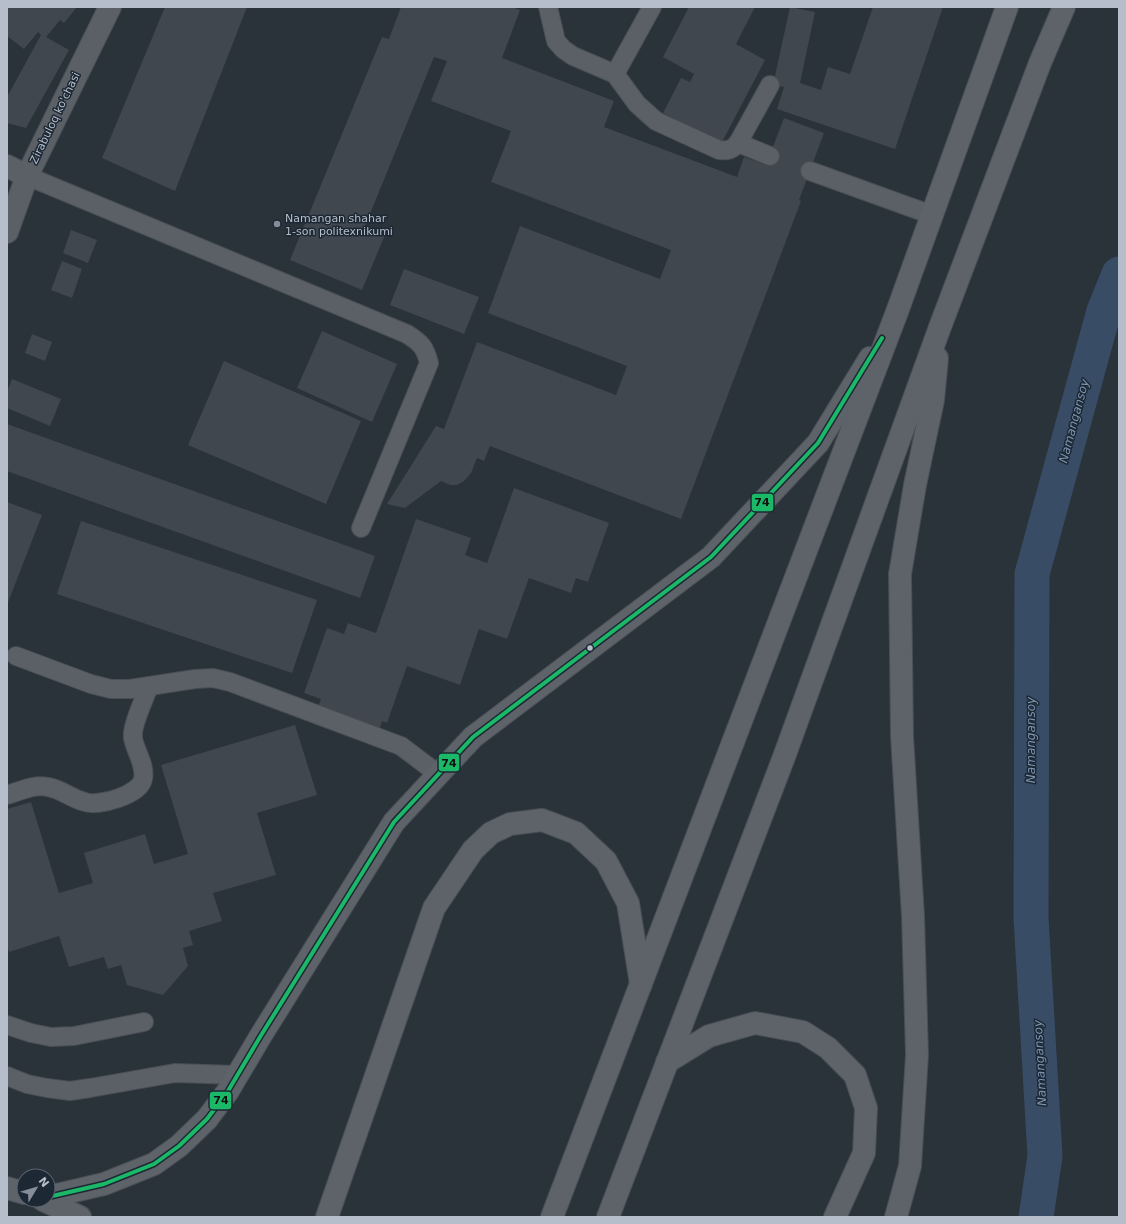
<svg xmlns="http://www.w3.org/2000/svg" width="1126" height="1224" font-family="'DejaVu Sans',sans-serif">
<rect width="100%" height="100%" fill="#2a323a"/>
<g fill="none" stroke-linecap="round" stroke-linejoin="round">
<path stroke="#384c65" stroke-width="35" d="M1036,1217L1045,1156L1031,918L1032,574L1104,311L1119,274"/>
</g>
<g fill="#41474e">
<path d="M7,7H77L64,23L60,20L46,37L69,50L26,128L7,123V97L41,35L38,32L24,49L7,36Z"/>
<path d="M165,7H247L175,191L102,158Z"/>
<path d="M401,7H512L520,10L502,58L614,101L604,127L737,177L744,157L766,165L784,118L824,133L799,200L801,201L681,519L490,446L484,461L477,458L471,473L464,481L457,485H450L441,481L405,508L387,504L436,426L444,429L477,342L616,395L627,366L488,313L520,226L660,279L671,250L491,182L511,131L431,101L447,61L434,57L365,226L385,235L362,290L290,260L382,37L389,39Z"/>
<path d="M689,7H755L736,44L765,60L721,144L663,113L681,78L690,82L694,74L663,57Z"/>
<path d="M790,7L815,12L800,83L821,90L828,67L850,74L873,7H943L895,149L777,109L784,87L773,85Z"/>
<path d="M71,230L97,240L88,263L63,253Z"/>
<path d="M62,261L82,269L72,298L51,290Z"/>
<path d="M404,269L479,297L464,334L390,305Z"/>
<path d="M322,331L397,364L372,422L297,388Z"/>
<path d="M32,334L52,342L45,361L25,353Z"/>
<path d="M224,361L361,421L326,504L188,445Z"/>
<path d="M12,379L61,399L50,426L7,408V392Z"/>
<path d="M7,424L375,556L360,598L7,471Z"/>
<path d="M514,488L609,523L588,582L576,578L571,593L529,578L507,639L479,629L460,685L407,666L387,723L382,721L378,734L316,711L321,699L304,693L327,628L344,634L348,623L376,633L416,519L471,538L465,555L487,563Z"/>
<path d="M7,502L42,515L7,605Z"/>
<path d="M81,521L317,600L292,673L57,594Z"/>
<path d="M295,725L317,795L257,813L276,875L213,893L222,921L189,931L193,945L183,948L188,966L163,995L127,985L121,965L108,969L104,957L69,967L59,936L9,952L7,946V809L31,802L59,893L93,883L84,853L145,834L154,864L188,854L161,765Z"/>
</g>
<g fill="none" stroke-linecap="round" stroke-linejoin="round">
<defs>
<g id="lane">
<path d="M548,7L556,41L563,49L573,56L615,74L637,104L656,121L719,150C728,151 732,150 738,143L770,156"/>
<path d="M615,74L652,7"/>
<path d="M738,143L770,85"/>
<path d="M810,171L932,215"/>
<path d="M27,176L407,334C421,343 425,347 429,363L361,528"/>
<path d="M16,656L91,684L111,689H130L195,679L213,678L230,682L401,746L438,774"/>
<path d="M7,795C20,791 34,784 48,787C61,789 72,799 85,802C98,807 140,795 143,779C146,765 135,751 133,738C131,726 145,698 149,686"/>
<path d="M7,1025L31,1033L51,1037L74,1036L144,1022"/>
<path d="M7,1076L27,1084L47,1088L70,1091L90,1088L175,1073L237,1075"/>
</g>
<g id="street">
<path d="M7,166L27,176"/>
<path d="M7,232L27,176L110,7"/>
</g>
<g id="primary">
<path d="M667,1062L709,1036L755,1023L803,1032L828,1048L855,1075L866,1108L864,1153L835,1217"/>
<path d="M7,1188L24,1193"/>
<path d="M48,1197L104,1184L154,1164L179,1146L207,1119L228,1091L260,1037L394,822L473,737L711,557L818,443L870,358"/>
<path d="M43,1200L80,1217"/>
<path d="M327,1217L434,908L473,850L491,833L510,824L542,820L576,833L606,861L628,903L641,984"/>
<path d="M552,1217L897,312L1007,7"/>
<path d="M608,1217L784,757L940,327L1040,63L1064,7"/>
<path d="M896,1217L910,1166L917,1055L913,916L902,736L900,574L915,485L933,400L937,358"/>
</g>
</defs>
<use href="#lane" stroke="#484e54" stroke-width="20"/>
<use href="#street" stroke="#484e54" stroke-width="24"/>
<use href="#primary" stroke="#484e56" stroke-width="24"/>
<use href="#lane" stroke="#5b6067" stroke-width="18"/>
<use href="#street" stroke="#5b6067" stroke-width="22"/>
<use href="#primary" stroke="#5d6369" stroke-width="22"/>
<defs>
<path id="bus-1" d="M48,1197L104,1184L154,1164L179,1146L207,1119L228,1091L260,1037L394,822L473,737L711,557L818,443L882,338"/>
</defs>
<use href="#bus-1" stroke="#1d2835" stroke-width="7"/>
<use href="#bus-1" stroke="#1ab867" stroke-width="4"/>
</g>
<circle fill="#848d98" stroke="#1d2835" stroke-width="1.5" cx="277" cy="224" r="4"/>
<circle fill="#b5beca" stroke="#1d2835" stroke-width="1.5" cx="590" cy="648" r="3.5"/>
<g text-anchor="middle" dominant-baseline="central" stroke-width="3" stroke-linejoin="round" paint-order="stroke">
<g font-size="11" fill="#b5beca" stroke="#1d2835">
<text transform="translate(55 118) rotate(-64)">Zirabuloq ko'chasi</text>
</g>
<g font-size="11" fill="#b5beca" stroke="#1d2835" text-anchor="start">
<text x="285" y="218">Namangan shahar<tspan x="285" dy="13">1-son politexnikumi</tspan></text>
</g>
<g font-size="12" font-style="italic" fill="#7c95b2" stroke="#1d2835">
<text transform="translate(1074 421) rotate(-75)">Namangansoy</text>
<text transform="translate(1031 740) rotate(-90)">Namangansoy</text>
<text transform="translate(1040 1063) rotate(-93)">Namangansoy</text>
</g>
</g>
<g stroke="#1d2835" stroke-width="1.5">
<rect x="751" y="493" width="23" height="19" rx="4" fill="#1ab867"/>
<rect x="438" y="753" width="22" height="19" rx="4" fill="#1ab867"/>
<rect x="209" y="1091" width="23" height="19" rx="4" fill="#1ab867"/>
</g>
<g font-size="11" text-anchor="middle" font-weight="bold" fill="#111">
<text x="762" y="506">74</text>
<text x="449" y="767">74</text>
<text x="221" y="1104">74</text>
</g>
<rect width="1126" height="1224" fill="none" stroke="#b5beca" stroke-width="16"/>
<g transform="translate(36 1188) rotate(52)"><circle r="19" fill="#1d2835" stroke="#5a6471"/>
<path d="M0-3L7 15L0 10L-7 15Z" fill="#848d98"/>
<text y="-6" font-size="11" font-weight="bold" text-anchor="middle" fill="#b5beca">N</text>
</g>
</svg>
